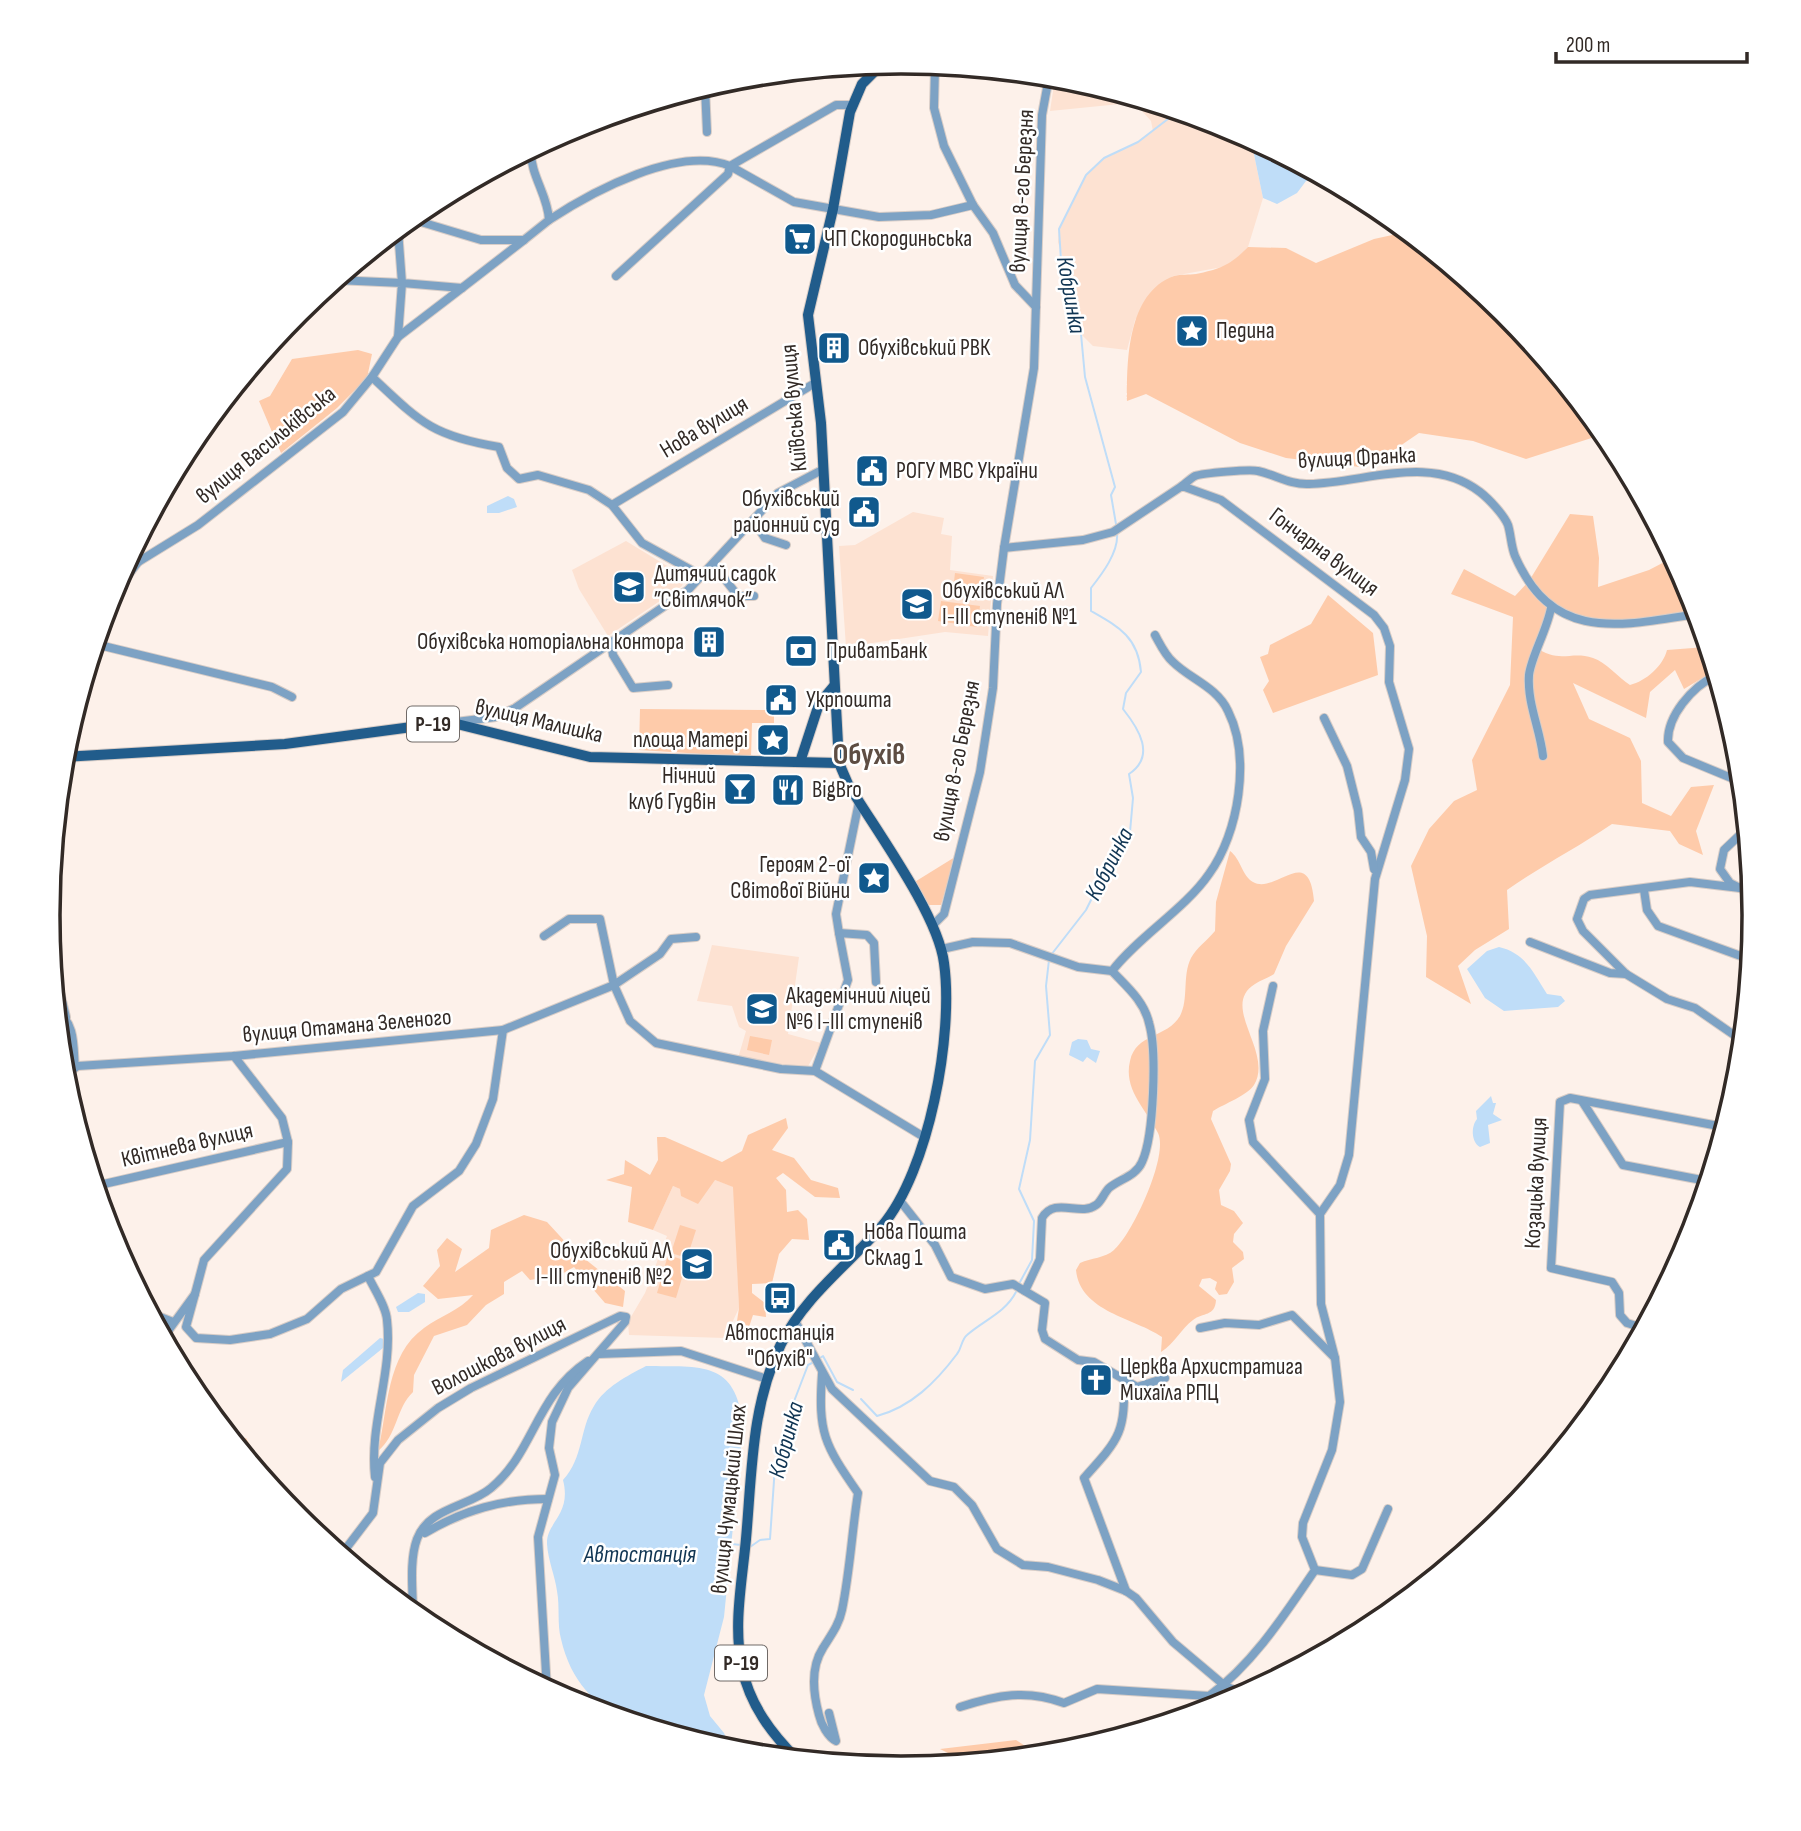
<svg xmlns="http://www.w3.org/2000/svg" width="1801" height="1831" font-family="'Sofia Sans Condensed',sans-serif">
<rect width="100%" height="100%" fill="#fdf1ea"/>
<g fill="#fde2d2">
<path d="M1055,78L1129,97L1130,103L1050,111Z"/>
<path d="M1136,100L1227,127L1251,140L1263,198L1248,247L1228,266L1173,276L1135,320L1127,350L1093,346L1081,334L1068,296V274L1058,242L1059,229L1086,175L1104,158L1138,142L1153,131L1151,121L1134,102Z"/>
<path d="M913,512L944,518L941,534L952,536L950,570L993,576L988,636L945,632L846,647L839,546L855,545Z"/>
<path d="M626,541L685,577L682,586L608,636L579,589L572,570Z"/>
<path d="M712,945L799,957L788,1034L821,1043L807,1068L738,1058L746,1031L739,1027L732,1006L697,1001Z"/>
<path d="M715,1180L734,1187L739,1308L725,1338L629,1335L628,1322L645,1293L667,1236L653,1230L673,1186L680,1189Z"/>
</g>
<g fill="#fecbaa">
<path d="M1406,232L1504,312L1604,434L1526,459L1473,441L1419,433L1381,459L1360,467L1286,458L1240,443L1146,394L1127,401C1127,361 1127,293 1174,276C1181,274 1189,275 1196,274C1221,269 1230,265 1248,247L1286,248L1316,263L1374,239Z"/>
<path d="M358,350L372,354L367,378L337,408L281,453L259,401L270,396L292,359Z"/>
<path d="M1570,514L1593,516L1599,558L1598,587L1649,570L1672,558L1689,589L1696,611C1644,619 1602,627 1551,608L1545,614L1542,632L1534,646C1560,665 1570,650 1593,658C1606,662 1619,678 1630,685C1646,681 1663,666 1667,650L1706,647L1714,671L1684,689L1675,670L1650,692L1646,718L1573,683L1589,719L1630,738L1641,761L1642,803L1671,816L1691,787L1714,785L1696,831L1703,855L1679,844L1670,831L1612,824C1577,848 1541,866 1507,890L1509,929L1475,950L1458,966L1471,1004L1426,977L1427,936L1411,866L1429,829L1454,801L1477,790L1472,760L1510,685L1513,617L1451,594L1464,569L1515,596L1529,581Z"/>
<path d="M955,573L984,577L981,594L953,590Z"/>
<path d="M1328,595L1373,633L1378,675L1273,713L1263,690L1269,681L1260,657L1268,654L1270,645L1311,624Z"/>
<path d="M941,601L980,606L977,627L938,621Z"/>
<path d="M640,709L774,710V723H752L751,757L639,750Z"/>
<path d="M1230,851C1241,859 1242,876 1253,882C1276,895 1309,842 1314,901L1286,946L1274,974C1268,978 1261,980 1255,984C1219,1006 1274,1052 1254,1085C1248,1095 1224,1104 1213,1111L1211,1119L1231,1164L1230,1171L1219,1190L1221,1205L1234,1211L1243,1223L1234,1234L1233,1242L1243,1252L1244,1259L1232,1268L1234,1282L1227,1294L1219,1295L1215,1289L1217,1282L1210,1278L1202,1279L1199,1286L1216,1300C1215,1317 1203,1312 1193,1320C1181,1329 1175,1343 1161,1352L1162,1337C1135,1318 1080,1312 1076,1270L1080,1263C1091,1258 1105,1258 1114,1250C1132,1235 1169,1156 1158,1133C1147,1110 1123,1090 1130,1061C1136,1033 1167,1038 1180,1016C1189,999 1182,976 1191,958C1197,947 1206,942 1215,931L1216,902Z"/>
<path d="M955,857L941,905H927L913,883Z"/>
<path d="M750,1036L772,1040L769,1055L747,1050Z"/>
<path d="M786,1118L788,1128L772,1150L794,1158L811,1180L838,1188L840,1198L815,1197L783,1173L776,1178L786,1190L787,1212L798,1210L807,1219L809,1240L792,1239L779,1254L772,1283L752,1284V1293L765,1303L766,1317L753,1315L747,1333L737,1321L739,1308L733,1187L715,1180L698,1204L681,1196L680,1189L673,1186L653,1230L628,1222L632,1187L606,1180L624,1174L625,1160L650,1175L658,1160L657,1137H665L722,1162L742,1151L748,1135Z"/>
<path d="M524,1215L547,1222L570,1247L625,1291L623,1307L605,1303L574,1267L560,1275L530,1280L522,1271L504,1282V1294L486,1305L467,1325L434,1336L414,1375L413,1392C396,1408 397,1436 378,1451C388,1410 386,1355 424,1328C440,1316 459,1311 473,1295L438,1299L423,1286L440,1266L437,1250L447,1238L462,1249L455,1272L489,1248L491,1230Z"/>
<path d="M680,1225L696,1230L687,1258L671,1253Z"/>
<path d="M668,1255L687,1261L676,1298L657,1293Z"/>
<path d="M246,1438L263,1469L258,1471L235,1443Z"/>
<path d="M1016,1740L1039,1755L966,1762L940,1749Z"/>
</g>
<g fill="#bfddf8">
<path d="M1251,140L1327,181H1306L1297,193L1277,204L1263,198Z"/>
<path d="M508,496L514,499L517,507L499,513H487V506Z"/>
<path d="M1499,947C1525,953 1533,972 1547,994L1561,996L1565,1001L1558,1007L1504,1011L1485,998L1467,969L1487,951Z"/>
<path d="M1078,1039L1087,1040L1091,1049L1100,1051L1096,1063L1087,1057L1083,1062L1069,1055L1072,1042Z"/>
<path d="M1491,1096L1493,1103H1496L1493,1114L1502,1120L1488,1125L1490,1143L1480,1147C1471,1142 1471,1126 1477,1119L1476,1111Z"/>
<path d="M418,1293L425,1294V1302L409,1312H398L396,1307Z"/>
<path d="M380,1338L384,1339L383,1348L341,1382L343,1370Z"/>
<path d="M646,1366C702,1367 736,1360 743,1426L724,1617L704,1695L710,1716L724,1733L732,1752C659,1730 581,1726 561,1639C557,1624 560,1607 557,1591C555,1576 548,1560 547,1544C546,1522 572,1515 563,1480C584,1457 579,1430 594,1406C605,1387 627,1376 646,1366Z"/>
</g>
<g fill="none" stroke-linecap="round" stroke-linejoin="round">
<g stroke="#bfddf8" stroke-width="2">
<path d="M1116,524L1111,495L1115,487L1085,377L1081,334L1068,296V274L1061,260L1059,229L1086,175L1104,158L1138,142L1177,112"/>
<path d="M1051,955L1086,910L1118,846L1130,832L1133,798L1129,774C1156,756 1139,729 1123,709L1126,693L1141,672C1138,637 1119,627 1091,611V588C1102,574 1119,552 1117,533"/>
<path d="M1020,1282L1032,1260L1034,1221L1019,1189L1030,1140L1035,1061L1050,1035L1046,986L1049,960"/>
<path d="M820,1358L823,1356L837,1382L853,1390"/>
<path d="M861,1399L877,1416C911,1407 936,1382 957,1354C962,1348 961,1340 967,1335C984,1320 1005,1313 1016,1292"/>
<path d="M732,1544L741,1545"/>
<path d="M750,1547L760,1540L770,1539L775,1466L788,1417L808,1365L812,1363"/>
</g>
<defs>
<g id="minor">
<path d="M862,66L869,76"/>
<path d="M935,66L934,108L944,146L973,205L993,233L1015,285L1036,307"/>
<path d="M705,87L707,132"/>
<path d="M411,219L481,240H524L549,220C548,195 530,175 531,150"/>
<path d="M549,220C593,191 679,145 730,166L836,105H852"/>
<path d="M398,230L402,283L462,288L524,240"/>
<path d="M616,276L728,174L730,166L794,202L879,217L931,215L973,205"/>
<path d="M336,280L402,283L398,337"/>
<path d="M372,377C420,422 432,436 499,447L507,468L519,479L538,475L589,490L612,505L642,543L702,576"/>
<path d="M1182,486C1186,483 1191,478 1195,476C1203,473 1250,469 1258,471C1276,475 1290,485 1309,484C1365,483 1430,453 1480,492C1489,499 1504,515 1508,525C1511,535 1511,546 1515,556C1553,643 1619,626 1697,614"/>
<path d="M612,505L815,383"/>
<path d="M753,520L765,538L786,545"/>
<path d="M1004,548L1083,540L1113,532L1182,486L1221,500L1374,615L1384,628L1390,646L1389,682L1409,749L1405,780L1375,879L1349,1155L1340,1185L1320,1214L1321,1304L1335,1358L1340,1402L1332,1450L1303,1523L1302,1537L1315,1570C1285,1614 1253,1664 1209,1696"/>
<path d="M138,562L139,539"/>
<path d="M713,564L738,596H754"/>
<path d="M108,602L138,562L198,525L343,412L372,377L398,337L462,288"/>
<path d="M611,643L613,655L633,688L668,685"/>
<path d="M95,644L272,687L292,697"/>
<path d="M1715,676C1692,687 1667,716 1668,742L1683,758L1741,782"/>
<path d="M1324,718L1347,766L1358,810L1361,837L1371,852L1374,869"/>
<path d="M456,722L496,717L515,708L688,590L778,493L822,470"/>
<path d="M1543,756C1540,729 1527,703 1529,675C1531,657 1547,630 1551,608"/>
<path d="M1745,830L1724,850L1720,869L1730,883L1752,894"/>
<path d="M1644,890L1647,910L1658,926L1749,959"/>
<path d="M933,925L944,914L980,772L993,688L997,604L1004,548L1034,368L1042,115L1049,77"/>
<path d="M839,933L836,914L859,802"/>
<path d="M544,936L569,919H600L614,985L660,954L671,939L696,937"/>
<path d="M1530,942L1610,973L1626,974"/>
<path d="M942,949L973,942L1010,943L1078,967L1112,971C1138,937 1185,909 1209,874C1239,833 1251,757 1228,711C1217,687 1190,679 1173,662C1165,655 1160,644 1155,635"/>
<path d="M52,960L66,1017"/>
<path d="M1273,986L1263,1031L1265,1079L1249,1120L1253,1142L1320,1214"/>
<path d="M57,1012C76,1023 73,1048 75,1068"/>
<path d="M1734,1035L1695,1008L1667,999L1626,974L1583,931L1577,919L1584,899L1590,895L1690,882L1740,888"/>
<path d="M62,1067L234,1056L503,1030L614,985L630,1021L656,1043L781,1069L815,1071L924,1137"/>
<path d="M815,1071L848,980L839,933L867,935L874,943L876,982"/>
<path d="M1582,1101L1623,1165L1707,1181"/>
<path d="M95,1186L288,1142"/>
<path d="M901,1202L935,1245L951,1277L985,1289L1013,1284L1045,1303L1042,1330L1045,1339L1078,1360L1094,1362L1137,1387L1165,1378"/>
<path d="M368,1276C374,1289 386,1306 387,1320C393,1373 369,1424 375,1477"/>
<path d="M1025,1291L1040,1259L1042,1218C1055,1196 1080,1217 1096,1205C1101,1202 1104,1193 1109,1188C1120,1179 1136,1176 1142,1162C1154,1136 1157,1050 1149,1023C1144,1001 1127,987 1112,971"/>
<path d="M195,1294L204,1260L287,1169L288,1142L282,1118L234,1056"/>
<path d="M150,1313L173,1322"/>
<path d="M795,1321L832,1389L930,1481L954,1487L972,1505L997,1549L1023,1565L1048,1567L1098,1580L1126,1591L1136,1598L1173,1642L1224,1685L1244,1695"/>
<path d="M1200,1328L1225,1323L1259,1325L1292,1315L1335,1358"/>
<path d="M1643,1328L1627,1323L1620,1315L1619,1293L1612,1282L1551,1268L1560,1102L1570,1098L1724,1127"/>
<path d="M163,1338L195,1294L186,1327L196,1338L230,1340L270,1334L307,1319L341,1289L376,1272L413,1206L459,1171L476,1144L493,1099L503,1030"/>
<path d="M599,1354L681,1351L767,1379"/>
<path d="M822,1374C818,1433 824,1444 858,1493C852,1531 850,1571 842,1610C839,1625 831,1635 823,1648C810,1668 813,1693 819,1715C821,1724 828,1737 836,1741L829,1713"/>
<path d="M1124,1377C1125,1433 1121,1437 1084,1478L1126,1591"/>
<path d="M425,1533C464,1510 502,1499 548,1499"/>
<path d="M341,1555L373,1513L380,1463L398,1440L438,1408L471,1388L620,1316L626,1317L625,1322L568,1388L552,1422L549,1448L555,1475L538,1537L547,1690"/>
<path d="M1315,1570L1352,1575L1362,1569L1388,1509"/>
<path d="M413,1614C413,1591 409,1561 417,1539C429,1507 469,1507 491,1488C534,1453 535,1396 588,1361"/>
<path d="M960,1707C997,1695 1027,1689 1064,1703L1097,1689L1209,1696L1199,1712"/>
</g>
<g id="major">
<path d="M63,757L285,744L449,722L590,757L839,763"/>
<path d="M800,762L819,704L834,686"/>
<path d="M797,1759C771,1733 750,1705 742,1668C733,1625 742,1582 746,1539C752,1473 751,1406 781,1344C805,1296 848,1265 882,1226C929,1171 954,1034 944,963C938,914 875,829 848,784L839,763L821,423L808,315L833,209L850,112L862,84L882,64"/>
</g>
</defs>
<use href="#minor" stroke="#d8cdc7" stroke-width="10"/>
<use href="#major" stroke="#d8cdc7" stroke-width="12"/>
<use href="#minor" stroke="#7da2c4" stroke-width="8"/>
<use href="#major" stroke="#215c8b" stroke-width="10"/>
</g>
<defs>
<symbol id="supermarket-square" viewBox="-11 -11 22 22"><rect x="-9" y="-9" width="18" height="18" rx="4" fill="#10598d" stroke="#fff"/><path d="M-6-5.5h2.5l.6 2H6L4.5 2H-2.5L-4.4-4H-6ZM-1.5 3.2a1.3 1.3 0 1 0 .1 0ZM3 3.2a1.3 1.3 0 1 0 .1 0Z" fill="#fff"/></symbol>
<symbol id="sight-square" viewBox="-11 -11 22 22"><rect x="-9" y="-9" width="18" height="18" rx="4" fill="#10598d" stroke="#fff"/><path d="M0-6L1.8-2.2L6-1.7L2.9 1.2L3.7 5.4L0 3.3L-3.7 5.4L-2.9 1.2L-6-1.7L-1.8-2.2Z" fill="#fff"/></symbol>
<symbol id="building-square" viewBox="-11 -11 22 22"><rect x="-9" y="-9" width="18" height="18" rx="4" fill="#10598d" stroke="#fff"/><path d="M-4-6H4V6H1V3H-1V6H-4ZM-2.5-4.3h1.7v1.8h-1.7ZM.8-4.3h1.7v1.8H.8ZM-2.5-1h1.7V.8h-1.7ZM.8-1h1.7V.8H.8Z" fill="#fff"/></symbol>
<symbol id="civic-square" viewBox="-11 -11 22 22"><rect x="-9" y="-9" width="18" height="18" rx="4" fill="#10598d" stroke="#fff"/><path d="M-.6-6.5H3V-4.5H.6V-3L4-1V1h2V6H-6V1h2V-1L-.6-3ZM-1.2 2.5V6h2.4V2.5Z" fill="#fff"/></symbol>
<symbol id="school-square" viewBox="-11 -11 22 22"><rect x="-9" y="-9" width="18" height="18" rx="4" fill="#10598d" stroke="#fff"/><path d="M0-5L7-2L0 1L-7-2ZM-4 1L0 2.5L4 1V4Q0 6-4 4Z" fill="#fff"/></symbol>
<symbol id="bank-square" viewBox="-11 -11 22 22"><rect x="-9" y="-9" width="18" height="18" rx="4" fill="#10598d" stroke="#fff"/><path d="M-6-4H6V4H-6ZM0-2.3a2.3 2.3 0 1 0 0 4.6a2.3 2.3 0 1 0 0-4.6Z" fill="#fff"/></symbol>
<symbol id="bar-square" viewBox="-11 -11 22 22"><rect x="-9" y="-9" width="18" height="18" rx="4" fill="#10598d" stroke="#fff"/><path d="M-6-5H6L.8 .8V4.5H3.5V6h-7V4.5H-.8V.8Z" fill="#fff"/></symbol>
<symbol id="restaurant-square" viewBox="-11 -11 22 22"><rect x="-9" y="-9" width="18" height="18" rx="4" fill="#10598d" stroke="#fff"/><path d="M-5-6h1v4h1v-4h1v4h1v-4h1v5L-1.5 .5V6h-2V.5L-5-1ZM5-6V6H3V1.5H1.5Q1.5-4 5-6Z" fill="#fff"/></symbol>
<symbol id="bus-square" viewBox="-11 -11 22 22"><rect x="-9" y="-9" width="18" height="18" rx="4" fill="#10598d" stroke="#fff"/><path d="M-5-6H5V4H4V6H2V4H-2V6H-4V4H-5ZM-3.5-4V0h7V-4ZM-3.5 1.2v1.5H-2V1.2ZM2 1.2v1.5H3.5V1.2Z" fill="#fff"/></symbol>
<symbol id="church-square" viewBox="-11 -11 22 22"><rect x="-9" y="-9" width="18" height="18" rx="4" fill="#10598d" stroke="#fff"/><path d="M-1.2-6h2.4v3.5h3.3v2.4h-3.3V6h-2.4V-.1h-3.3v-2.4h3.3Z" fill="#fff"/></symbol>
</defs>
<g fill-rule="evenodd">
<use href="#supermarket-square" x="781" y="220" width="38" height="38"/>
<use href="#sight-square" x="1173" y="312" width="38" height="38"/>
<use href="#building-square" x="815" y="329" width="38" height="38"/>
<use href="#civic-square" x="853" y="452" width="38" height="38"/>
<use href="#civic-square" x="845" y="493" width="38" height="38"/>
<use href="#school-square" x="610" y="568" width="38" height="38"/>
<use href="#school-square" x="898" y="585" width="38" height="38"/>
<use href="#building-square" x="690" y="623" width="38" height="38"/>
<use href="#bank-square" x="782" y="632" width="38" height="38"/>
<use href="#civic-square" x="762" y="681" width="38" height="38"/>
<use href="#sight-square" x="754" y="721" width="38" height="38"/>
<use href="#bar-square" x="721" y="770" width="38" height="38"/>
<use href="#restaurant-square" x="769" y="771" width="38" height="38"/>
<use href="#sight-square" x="855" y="859" width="38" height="38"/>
<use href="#school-square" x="743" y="990" width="38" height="38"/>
<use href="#civic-square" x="820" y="1226" width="38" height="38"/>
<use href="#school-square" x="678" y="1245" width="38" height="38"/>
<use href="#bus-square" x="761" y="1279" width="38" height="38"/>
<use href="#church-square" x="1077" y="1361" width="38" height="38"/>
</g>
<g text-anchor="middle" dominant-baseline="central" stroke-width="5" stroke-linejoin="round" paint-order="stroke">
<g fill="#fff" stroke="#706a67" stroke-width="2">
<rect x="407" y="706.5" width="52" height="35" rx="5"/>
<rect x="715" y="1645.5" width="52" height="35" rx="5"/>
</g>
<g font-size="21" font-weight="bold" fill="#322a26">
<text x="433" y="724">Р-19</text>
<text x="741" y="1663">Р-19</text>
</g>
<g font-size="23" fill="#322a26" stroke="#fff">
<text transform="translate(1022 191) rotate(-87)">вулиця 8-го Березня</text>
<text transform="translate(794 408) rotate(-95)">Київська вулиця</text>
<text transform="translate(704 427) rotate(-31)">Нова вулиця</text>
<text transform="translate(266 445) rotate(-39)">вулиця Васильківська</text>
<text transform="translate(1357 458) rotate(-3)">вулиця Франка</text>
<text transform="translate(1324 552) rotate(37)">Гончарна вулиця</text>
<text transform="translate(539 721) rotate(13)">вулиця Малишка</text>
<text transform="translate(957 761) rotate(-79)">вулиця 8-го Березня</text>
<text transform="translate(347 1026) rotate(-5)">вулиця Отамана Зеленого</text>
<text transform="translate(187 1145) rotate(-13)">Квітнева вулиця</text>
<text transform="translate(1536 1183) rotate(-87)">Козацька вулиця</text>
<text transform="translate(499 1356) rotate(-27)">Волошкова вулиця</text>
<text transform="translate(729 1499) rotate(-84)">вулиця Чумацький Шлях</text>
</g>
<g font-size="23" fill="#322a26" stroke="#fff" text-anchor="start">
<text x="824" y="239">ЧП Скородиньська</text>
<text x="1216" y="331">Педина</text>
<text x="858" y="348">Обухівський РВК</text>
<text x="896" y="471">РОГУ МВС України</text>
<text x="840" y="499" text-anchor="end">Обухівський<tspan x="840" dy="26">районний суд</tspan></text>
<text x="654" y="574">Дитячий садок<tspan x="654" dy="26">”Світлячок”</tspan></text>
<text x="942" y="591">Обухівський АЛ<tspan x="942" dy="26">І-ІІІ ступенів №1</tspan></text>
<text x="684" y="642" text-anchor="end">Обухівська ноторіальна контора</text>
<text x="826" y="651">ПриватБанк</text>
<text x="806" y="700">Укрпошта</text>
<text x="748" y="740" text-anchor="end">площа Матері</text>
<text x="716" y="776" text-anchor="end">Нічний<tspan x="716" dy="26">клуб Гудвін</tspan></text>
<text x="812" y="790">BigBro</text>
<text x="850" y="865" text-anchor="end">Героям 2-ої<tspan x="850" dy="26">Світової Війни</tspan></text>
<text x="786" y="996">Академічний ліцей<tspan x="786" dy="26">№6 І-ІІІ ступенів</tspan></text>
<text x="864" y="1232">Нова Пошта<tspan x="864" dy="26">Склад 1</tspan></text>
<text x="672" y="1251" text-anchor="end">Обухівський АЛ<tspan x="672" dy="26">І-ІІІ ступенів №2</tspan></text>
<text x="780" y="1333" text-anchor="middle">Автостанція<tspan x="780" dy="26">"Обухів"</tspan></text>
<text x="1120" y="1367">Церква Архистратига<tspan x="1120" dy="26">Михаїла РПЦ</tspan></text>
</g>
<g font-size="24" font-style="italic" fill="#103553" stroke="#fff">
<text transform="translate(1071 295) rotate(80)">Кобринка</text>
<text transform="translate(1109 864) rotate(-63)">Кобринка</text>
<text transform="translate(786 1440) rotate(-75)">Кобринка</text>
<text x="640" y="1554">Автостанція</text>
</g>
<g font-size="30" font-weight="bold" fill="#5d4d43" stroke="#fff">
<text x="869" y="755">Обухів</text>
</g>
</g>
<path d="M0 0H1801V1831H0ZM60 915a841 841 0 1 1 1682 0a841 841 0 1 1-1682 0Z" fill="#fff" fill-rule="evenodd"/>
<path fill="none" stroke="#322a26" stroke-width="3.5" d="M60 915a841 841 0 1 1 1682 0a841 841 0 1 1-1682 0Z"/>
<path d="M1556 52v10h191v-10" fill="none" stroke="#322a26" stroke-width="3.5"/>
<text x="1566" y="52" font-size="21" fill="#322a26" stroke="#ffffff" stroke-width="5" paint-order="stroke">200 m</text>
</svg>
